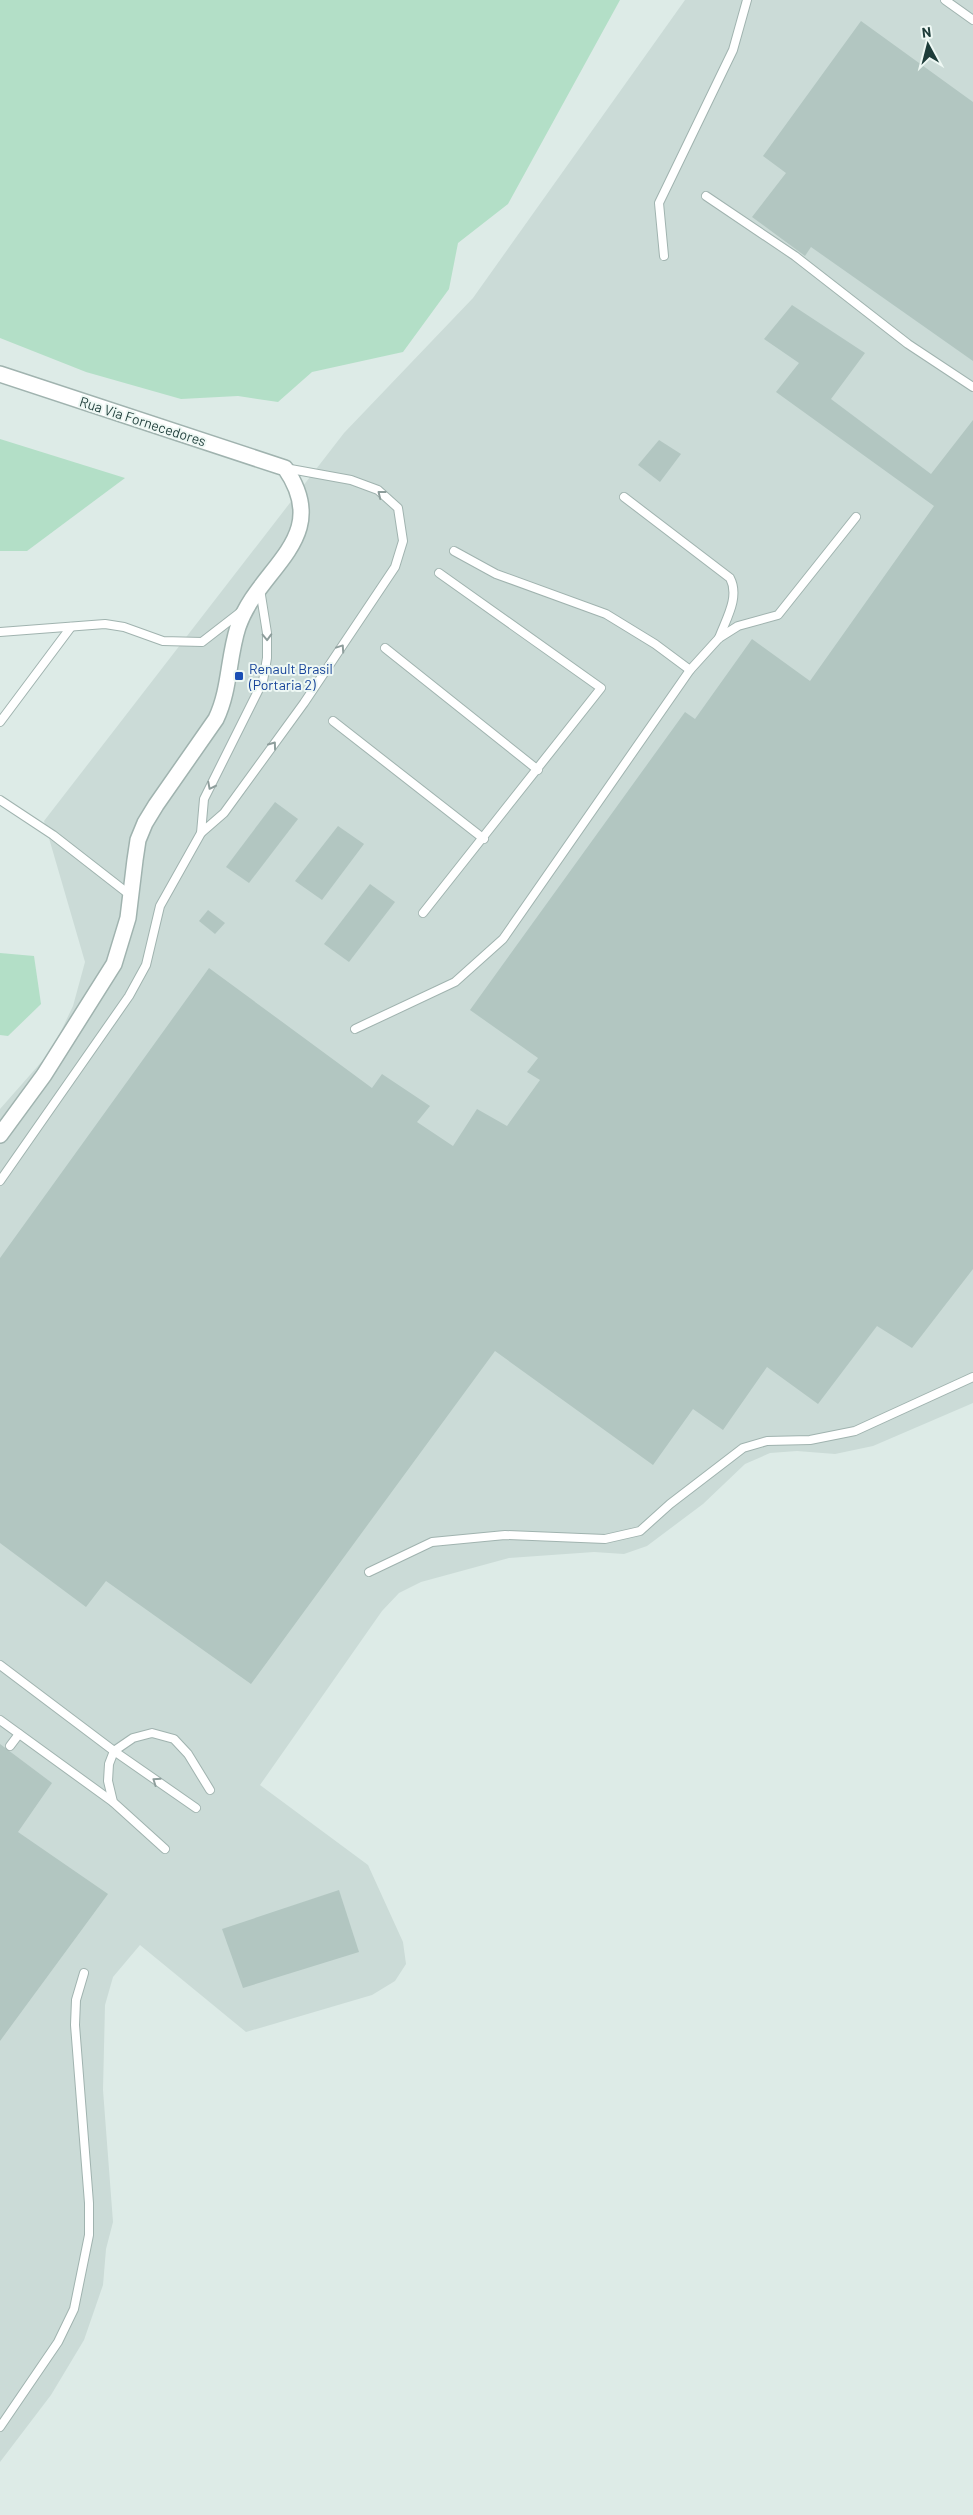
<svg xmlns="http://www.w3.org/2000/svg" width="973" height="2515" font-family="Barlow,sans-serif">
<rect width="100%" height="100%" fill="#ddebe7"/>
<path fill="#cbdbd7" d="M685,0H973V1403L873,1446L835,1454L797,1451L770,1453L745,1464L703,1504L647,1546L624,1554L594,1552L509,1558L421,1582L399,1593L382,1611L260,1785L368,1865L403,1942L406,1964L395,1981L372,1995L246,2032L140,1945L113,1977L105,2005L103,2090L113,2222L106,2249L103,2285L84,2340L51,2395L0,2462V1109L52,1050L73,1006L85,962L44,821L344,433L473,298Z"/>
<g fill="#b3dfc7">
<path d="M0,0H620L508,204L458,243L449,289L403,352L312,372L278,402L238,396L181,399L86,372L0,338Z"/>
<path d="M0,439L125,478L27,551H0Z"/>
<path d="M0,953L34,956L41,1004L8,1036L0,1035Z"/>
</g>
<g fill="#b2c6c1">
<path d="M861,21L973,102V361L811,247L805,256L752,217L786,173L763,156Z"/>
<path d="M792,305L865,353L831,399L931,474L973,420V1269L912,1348L877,1326L818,1404L767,1367L723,1430L693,1409L653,1465L495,1351L251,1684L106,1581L86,1607L0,1543V1258L209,968L372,1088L382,1074L430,1106L417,1122L453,1146L477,1109L507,1126L540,1080L527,1072L538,1058L470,1010L685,712L695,719L752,639L810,681L934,506L776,392L799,363L764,339Z"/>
<path d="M659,440L681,454L660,482L638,465Z"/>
<path d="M275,802L298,819L249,883L226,867Z"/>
<path d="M338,826L364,844L322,900L295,881Z"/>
<path d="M370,884L395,902L349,962L324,944Z"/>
<path d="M208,910L225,923L215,934L199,921Z"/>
<path d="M0,1744L52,1783L18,1832L108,1894L0,2041Z"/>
<path d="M339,1890L359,1952L243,1988L222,1929Z"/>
</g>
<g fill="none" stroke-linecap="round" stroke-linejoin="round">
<defs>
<g id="service">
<path d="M945,0L973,20"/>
<path d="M706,196L795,256L908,344L973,387"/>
<path d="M664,256L659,203L733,50L747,0"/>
<path d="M624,497L730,578C740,597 726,619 719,638"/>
<path d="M454,551L496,574L606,614L655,644L690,670L719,638L738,626L778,615L856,517"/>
<path d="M260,589L267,633V658L263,681L204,799L201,833L224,813L304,703L395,567L403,541L398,508L378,490L351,480L285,468"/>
<path d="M0,632L105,624L124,627L163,641L202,642L242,611"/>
<path d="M385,648L538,770"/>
<path d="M333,721L484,839"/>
<path d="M0,722L71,627"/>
<path d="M0,800L53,835L130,895"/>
<path d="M423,913L601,688L439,573"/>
<path d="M355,1029L455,982L503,939L690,670"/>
<path d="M0,1181L129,996L146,965L160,906L201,833"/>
<path d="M369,1572L432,1542L505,1535L605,1539L640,1531L670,1504L743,1448L767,1441L810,1440L855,1431L973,1377"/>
<path d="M0,1665L114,1751L196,1808"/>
<path d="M0,1720L113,1802"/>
<path d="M10,1746L19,1734"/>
<path d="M165,1849L113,1802L108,1781L109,1764L114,1751L133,1738L152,1733L174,1739L188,1754L210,1790"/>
<path d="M0,2427L58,2342L74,2309L89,2235V2203L75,2025L76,2000L84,1973"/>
</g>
<path id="minor" d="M0,374L285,468C334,539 258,567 238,627C228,658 230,690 216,719L156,805L145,823L138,840L135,860L128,918L114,964L44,1075L0,1135"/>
</defs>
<use href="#service" stroke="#a0b3af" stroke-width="10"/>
<use href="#minor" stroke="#a0b3af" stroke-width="18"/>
<use href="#service" stroke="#fff" stroke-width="8"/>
<use href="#minor" stroke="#fff" stroke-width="15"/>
</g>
<defs><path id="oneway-chevron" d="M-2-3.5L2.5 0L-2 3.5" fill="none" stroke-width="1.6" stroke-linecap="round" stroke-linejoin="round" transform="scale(1.25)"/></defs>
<g stroke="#8e9e9c">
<use href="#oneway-chevron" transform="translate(381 494) rotate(-142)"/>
<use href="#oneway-chevron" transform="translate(267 637) rotate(88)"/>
<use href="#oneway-chevron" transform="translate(341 648) rotate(-56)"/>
<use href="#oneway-chevron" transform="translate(273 745) rotate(-54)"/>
<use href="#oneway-chevron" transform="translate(211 786) rotate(117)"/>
<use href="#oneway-chevron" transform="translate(156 1781) rotate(-145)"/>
</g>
<rect fill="#1a4fb4" stroke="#eef8f4" stroke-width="2" x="234" y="671" width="10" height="10" rx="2.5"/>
<g text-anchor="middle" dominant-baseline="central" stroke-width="4" stroke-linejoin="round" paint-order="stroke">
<g font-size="14" fill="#1d3c39" stroke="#eef8f4">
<text transform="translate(143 421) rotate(18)">Rua Via Fornecedores</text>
</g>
<g font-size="14" fill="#164399" stroke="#eef8f4" text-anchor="start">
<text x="249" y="668">Renault Brasil<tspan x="249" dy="16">(Portaria 2)</tspan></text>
</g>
</g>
<g transform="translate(928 45) rotate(353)" stroke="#eef8f4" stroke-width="4" paint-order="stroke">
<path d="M0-4L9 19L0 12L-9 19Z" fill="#1d3c39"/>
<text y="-8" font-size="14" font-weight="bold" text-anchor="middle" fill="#1d3c39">N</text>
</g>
</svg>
